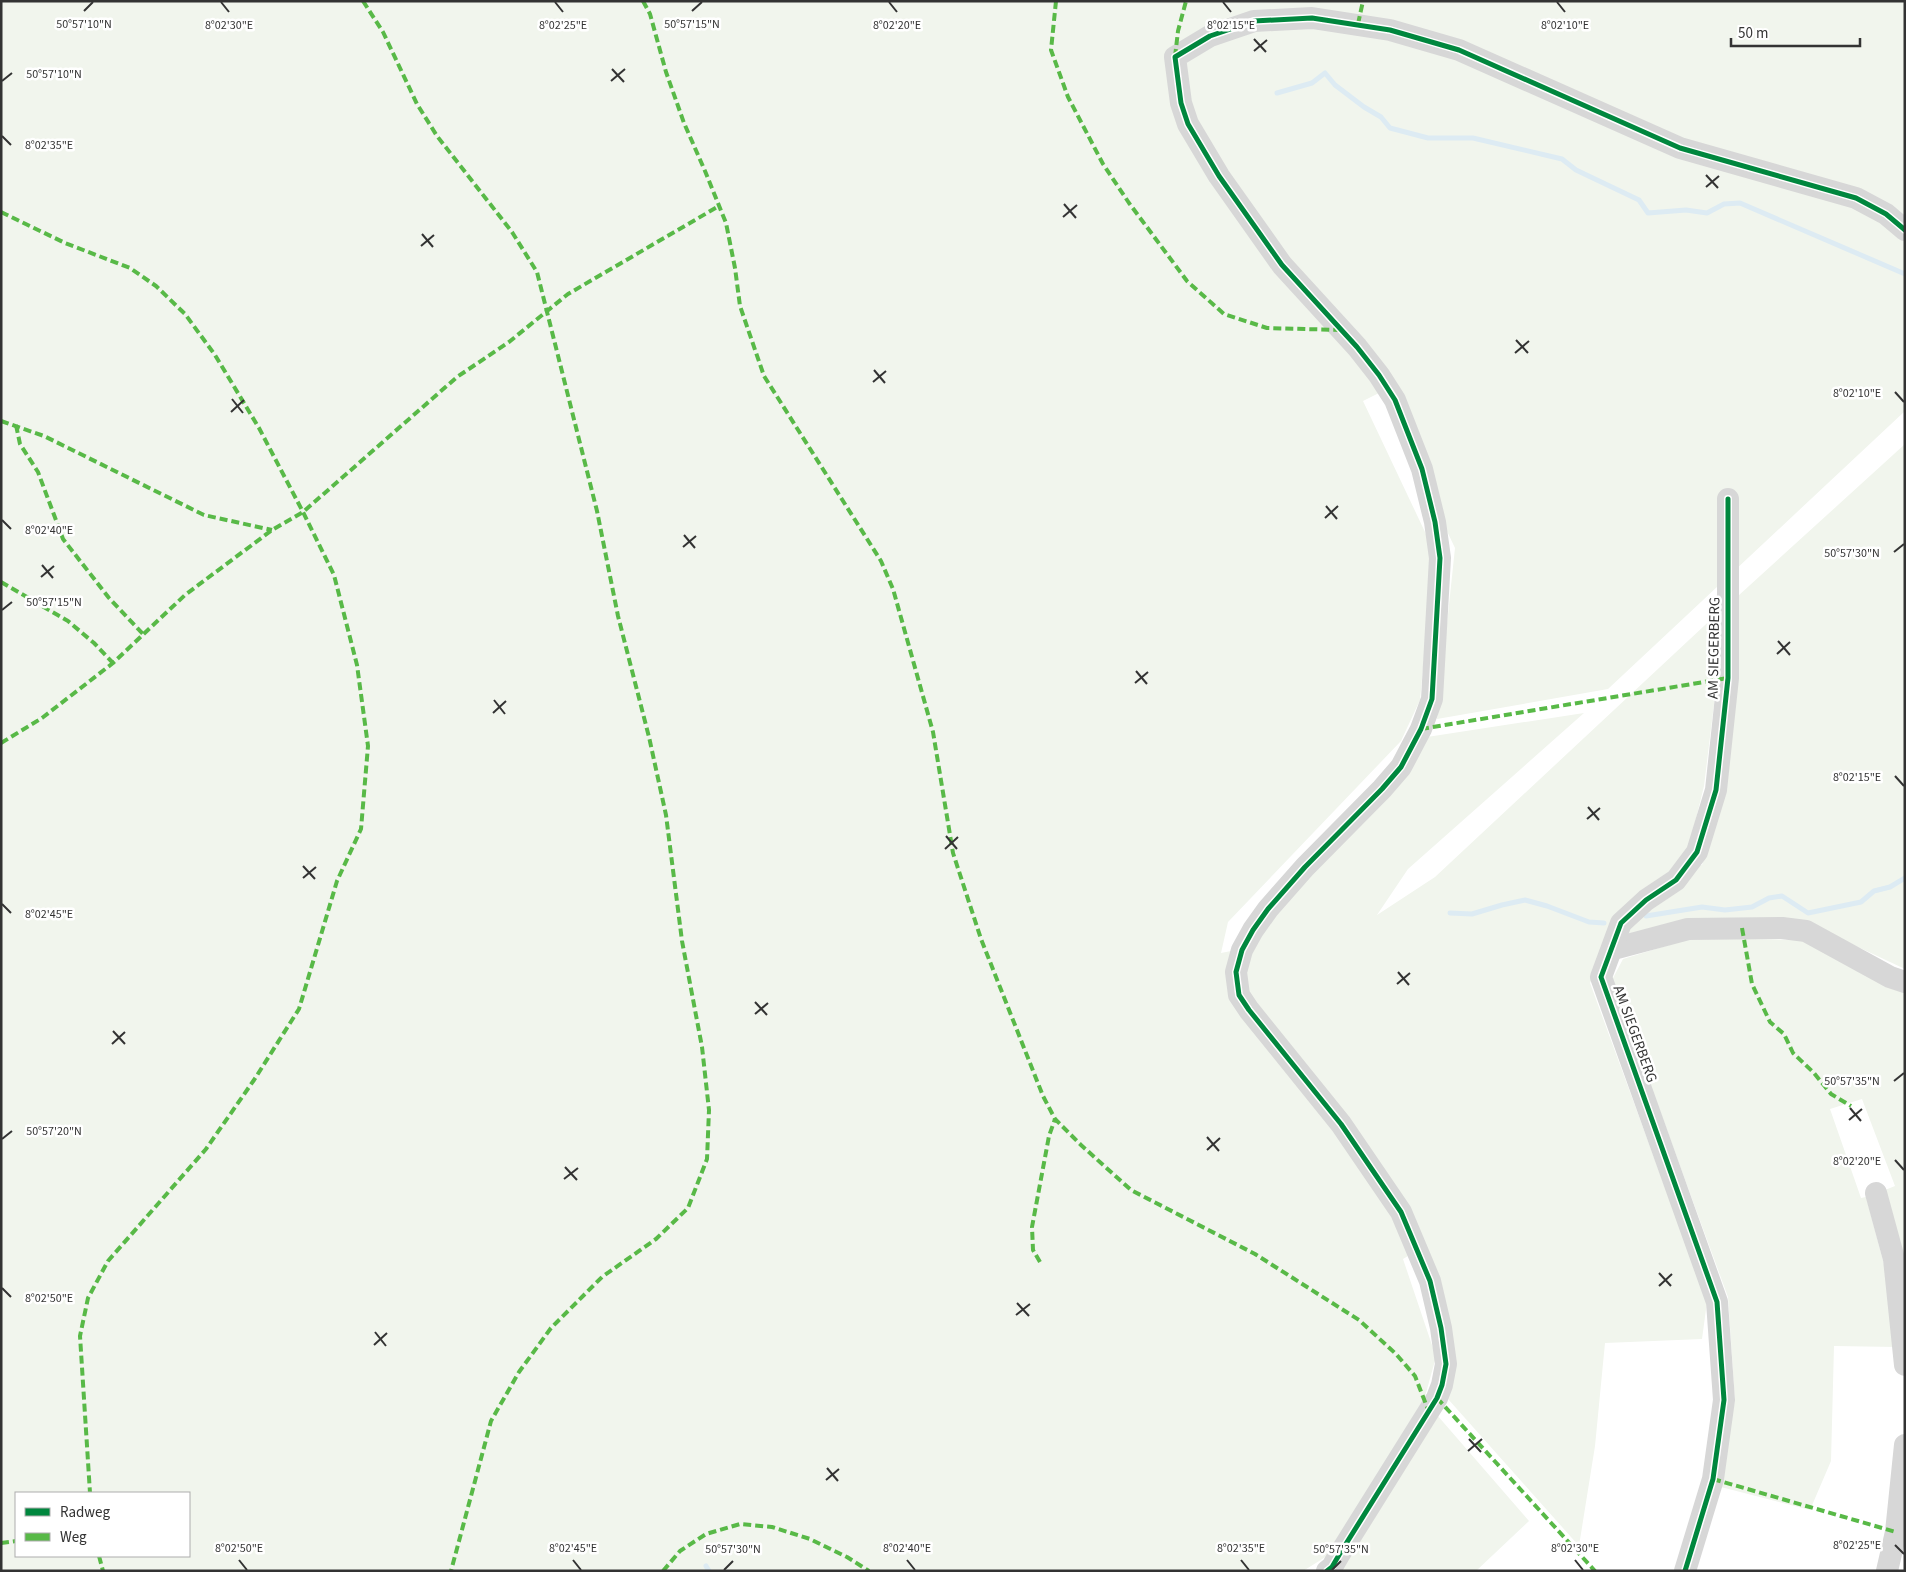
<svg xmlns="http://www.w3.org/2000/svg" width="1906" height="1572" font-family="'Source Sans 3',sans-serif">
<rect width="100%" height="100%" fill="#fff"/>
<g fill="#f1f5ed" fill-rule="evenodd">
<path d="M1,1H1905V411L1608,689L1437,719L1455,548L1381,392L1363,401L1434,551L1420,700L1401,741L1228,922L1221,953L1246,948L1427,737L1584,713L1408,869L1377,915L1435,877L1719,612V663L1704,786L1689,847L1676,866L1702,865L1726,792L1738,596L1905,444V969L1826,932L1610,937L1590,983L1707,1302L1702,1339L1605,1343L1595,1446L1579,1546L1448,1399L1426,1245L1403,1259L1436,1357L1424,1400L1529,1521L1476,1571H1343L1332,1553L1303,1571H1ZM16,1493H189V1556H16Z"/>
<path d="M1692,938L1805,940L1905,991V1269L1885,1190L1895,1186L1862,1099L1830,1109L1861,1198L1866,1197L1889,1283L1897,1347L1834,1346L1831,1461L1810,1510L1717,1486L1735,1401L1728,1297L1612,980L1623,959Z"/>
</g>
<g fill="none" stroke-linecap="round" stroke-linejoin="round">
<g stroke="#ddebf3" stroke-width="5">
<path d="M1277,93L1312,83L1325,73L1335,85L1364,107L1381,117L1390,128L1428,138H1473L1562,159L1576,170L1639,200L1648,213L1686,210L1707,213L1724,204L1740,203L1905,274"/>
<path d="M1450,913L1472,914L1502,905L1525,900L1547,906L1589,922L1604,923"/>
<path d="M1646,916L1702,907L1725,910L1752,907L1769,898L1782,896L1808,913L1861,902L1874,891L1890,887L1905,878"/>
<path d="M706,1566L709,1571"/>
</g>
<g stroke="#d7d7d7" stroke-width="22">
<path d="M1613,949L1688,929L1782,928L1806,931L1890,977L1905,982"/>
<path d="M1876,1193L1894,1259L1905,1365"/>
<path d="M1327,1571L1332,1567L1339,1555L1437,1398L1442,1385L1446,1364L1441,1328L1430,1281L1401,1212L1341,1124L1249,1010L1239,995L1236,972L1242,950L1253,930L1268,909L1305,867L1382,789L1401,767L1421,729L1432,699L1440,558L1435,522L1422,469L1395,400L1379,375L1357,347L1282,265L1219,176L1188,124L1181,103L1175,57L1210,36L1254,21L1312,18L1390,30L1459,50L1680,148L1856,198L1886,214L1905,230"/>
<path d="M1685,1571L1713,1479L1724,1400L1717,1302L1601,977L1621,923L1646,900L1676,880L1697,852L1716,790L1728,678V499"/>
<path d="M1887,1571L1896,1532L1905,1445"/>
</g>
<g stroke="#58b947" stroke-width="4" stroke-dasharray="8 4" stroke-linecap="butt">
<path d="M363,1L383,32L417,104L437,136L512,232L537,272L597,511L618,616L649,737L666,815L682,941L702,1047L709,1110L707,1159L688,1208L656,1239L602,1277L551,1328L519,1372L491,1421L451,1571"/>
<path d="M643,1L650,14L666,72L684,123L705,171L726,223L735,268L740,306L764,376L881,561L893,589L933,732L953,853L981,939L1043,1096L1055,1119L1081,1145L1131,1190L1255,1254L1359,1320L1396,1354L1415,1376L1429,1412"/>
<path d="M1056,1L1051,50L1068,97L1103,164L1129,203L1187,281L1224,314L1267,328L1342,330"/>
<path d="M1358,24L1363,1"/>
<path d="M1175,57L1178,31L1186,1"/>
<path d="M1,212L65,243L130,268L156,286L185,314L215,355L259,428L303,512L334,575L357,665L368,746L361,829L337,881L299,1009L254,1080L206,1149L108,1261L88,1298L80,1336L90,1493"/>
<path d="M1,421L44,436L204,515L272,530"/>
<path d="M16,425L20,444L38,472L63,539L109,598L143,634"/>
<path d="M1,582L68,621L94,643L113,663"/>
<path d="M1421,729L1728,678"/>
<path d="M1,743L42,718L113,663L185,595L272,530L303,512L457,377L509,342L568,294L719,206"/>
<path d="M1742,928L1752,984L1770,1022L1784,1034L1793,1053L1814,1073L1831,1094L1851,1106"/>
<path d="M1040,1262L1033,1250L1032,1227L1049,1136L1055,1119"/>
<path d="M1437,1398L1595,1571"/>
<path d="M1713,1479L1896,1532"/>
<path d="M1,1543L16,1541"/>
<path d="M99,1556L103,1571"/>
<path d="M663,1571L680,1551L706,1534L740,1524L772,1527L810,1539L847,1557L869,1571"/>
</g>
<defs>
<g id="cycleway">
<path d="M1327,1571L1332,1567L1339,1555L1437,1398L1442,1385L1446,1364L1441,1328L1430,1281L1401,1212L1341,1124L1249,1010L1239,995L1236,972L1242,950L1253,930L1268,909L1305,867L1382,789L1401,767L1421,729L1432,699L1440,558L1435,522L1422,469L1395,400L1379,375L1357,347L1282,265L1219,176L1188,124L1181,103L1175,57L1210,36L1254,21L1312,18L1390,30L1459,50L1680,148L1856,198L1886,214L1905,230"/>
<path d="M1685,1571L1713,1479L1724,1400L1717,1302L1601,977L1621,923L1646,900L1676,880L1697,852L1716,790L1728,678V499"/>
</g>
</defs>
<use href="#cycleway" stroke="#fff" stroke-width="8"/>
<use href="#cycleway" stroke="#00873e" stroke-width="5"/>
</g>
<path fill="none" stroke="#333" stroke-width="2" d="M221,2L229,12M555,2L563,12M889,2L897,12M1223,2L1231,12M1557,2L1565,12M84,11L93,2M692,11L702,2M1254,39L1266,52M1254,51L1267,40M612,69L624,82M2,81L12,73M611,81L625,69M2,136L11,145M1706,175L1718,188M1706,187L1719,176M1064,204L1076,218M1063,217L1077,205M422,234L433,247M421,246L434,235M1516,340L1528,353M1515,353L1529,341M874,370L885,383M873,382L886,371M1895,392L1904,402M232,399L243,413M231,412L244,400M1326,506L1337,519M1325,518L1338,506M2,520L11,529M684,535L695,548M683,547L696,536M1894,552L1904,544M42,565L53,578M41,577L54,566M2,610L12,602M1778,641L1790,655M1777,654L1790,642M1136,671L1147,684M1135,683L1148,672M494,700L505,714M493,713L506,701M1895,776L1904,786M1588,807L1599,820M1587,819L1600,808M946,836L957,849M945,849L958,837M303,866L315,879M303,878L316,867M2,904L11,913M1398,972L1409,985M1397,984L1410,973M755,1002L767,1015M755,1014L768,1003M113,1031L125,1044M112,1044L125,1032M1894,1081L1904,1073M1850,1108L1861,1121M1849,1120L1862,1109M1207,1137L1219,1151M2,1139L12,1131M1207,1150L1220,1138M1895,1160L1904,1170M565,1167L577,1180M564,1179L578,1168M1659,1273L1671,1286M1659,1286L1672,1274M2,1288L11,1297M1017,1303L1029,1316M1016,1315L1030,1304M375,1332L386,1346M374,1345L387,1333M1469,1439L1481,1452M1468,1451L1482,1439M827,1468L838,1481M826,1480L839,1469M1895,1545L1904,1554M239,1560L247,1570M573,1560L581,1570M907,1560L915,1570M1241,1560L1249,1570M1575,1560L1583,1570M724,1570L733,1561M1332,1570L1341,1561"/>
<g text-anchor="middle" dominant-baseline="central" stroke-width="5" stroke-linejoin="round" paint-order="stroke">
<g font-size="15" fill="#333" stroke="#fff">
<text transform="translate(1714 648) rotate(-89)">AM SIEGERBERG</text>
<text transform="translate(1635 1034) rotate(70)">AM SIEGERBERG</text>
</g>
</g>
<g font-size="12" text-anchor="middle" fill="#333" stroke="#fff" stroke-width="5" stroke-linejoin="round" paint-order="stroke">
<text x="84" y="28">50°57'10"N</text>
<text x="692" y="28">50°57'15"N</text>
<text x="229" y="29">8°02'30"E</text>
<text x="563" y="29">8°02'25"E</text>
<text x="897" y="29">8°02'20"E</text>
<text x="1231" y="29">8°02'15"E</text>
<text x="1565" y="29">8°02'10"E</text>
<text x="54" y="78">50°57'10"N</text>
<text x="49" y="149">8°02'35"E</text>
<text x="1857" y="397">8°02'10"E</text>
<text x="49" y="534">8°02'40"E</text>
<text x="1852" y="557">50°57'30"N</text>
<text x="54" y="606">50°57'15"N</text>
<text x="1857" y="781">8°02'15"E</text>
<text x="49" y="918">8°02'45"E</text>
<text x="1852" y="1085">50°57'35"N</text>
<text x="54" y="1135">50°57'20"N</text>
<text x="1857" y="1165">8°02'20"E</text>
<text x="49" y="1302">8°02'50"E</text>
<text x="1857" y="1549">8°02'25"E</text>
<text x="239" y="1552">8°02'50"E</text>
<text x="573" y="1552">8°02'45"E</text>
<text x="907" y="1552">8°02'40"E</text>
<text x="1241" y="1552">8°02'35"E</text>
<text x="1575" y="1552">8°02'30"E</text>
<text x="733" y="1553">50°57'30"N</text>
<text x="1341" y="1553">50°57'35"N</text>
</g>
<rect width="1906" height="1572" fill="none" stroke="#333333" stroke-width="5"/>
<rect x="15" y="1492" width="175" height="65" fill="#ffffff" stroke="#adadad"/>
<rect x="25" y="1508" width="25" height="8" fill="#00873e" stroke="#adadad"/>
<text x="60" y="1517" font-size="15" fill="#333333">Radweg</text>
<rect x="25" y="1533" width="25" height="8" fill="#58b947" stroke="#adadad"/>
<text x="60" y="1542" font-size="15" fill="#333333">Weg</text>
<path d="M1731 38v8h129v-8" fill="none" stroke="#333333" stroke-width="2.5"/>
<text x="1738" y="38" font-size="15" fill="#333333" stroke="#ffffff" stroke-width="4" paint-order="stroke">50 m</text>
</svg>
